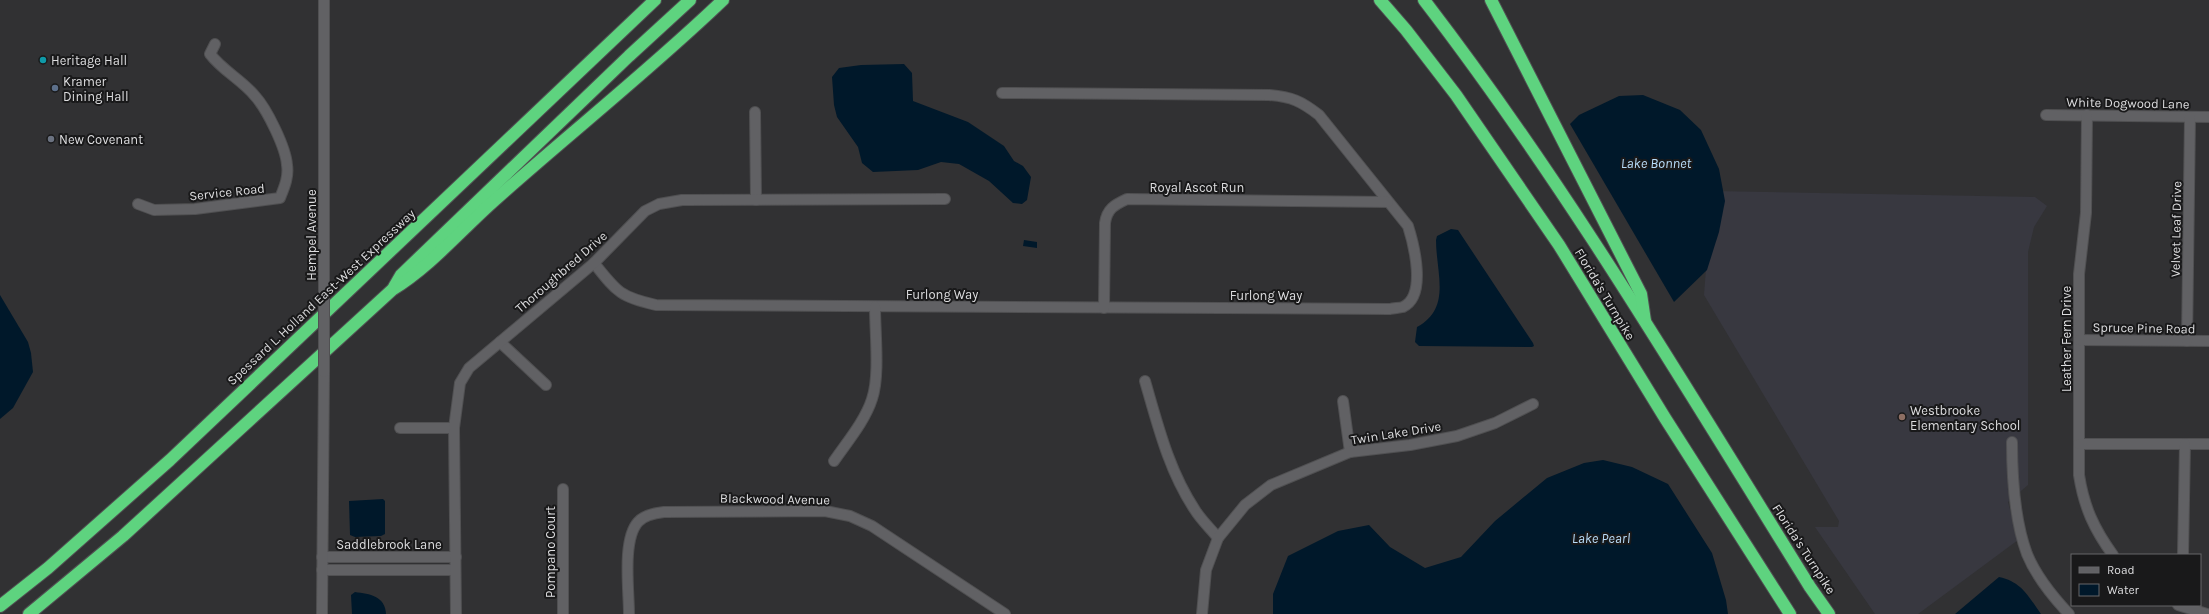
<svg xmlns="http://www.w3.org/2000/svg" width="2209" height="614" font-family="Karla,sans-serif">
<rect width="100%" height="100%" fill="#313133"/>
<path fill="#383840" d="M1712,191L2035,197L2047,206L2034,227L2028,252V485L2008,502L2018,540L1918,614H1875L1815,527H1838L1839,521L1704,295Z"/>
<g fill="#00182a">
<path d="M904,64L912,73L913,101L968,122L1004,146L1014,161L1023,166L1031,177L1027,200L1022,204L1013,203L989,181L959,164L941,162L918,170L873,172L862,163L858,147L837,117L834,105L832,77L839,68L861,65Z"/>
<path d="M1643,95L1680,110L1701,130L1719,169L1725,201L1719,232L1707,270L1674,302L1570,124L1579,115L1619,96Z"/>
<path d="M1451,229L1458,230L1533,343L1534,346L1532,347L1419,346L1415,342L1417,327C1452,308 1436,273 1436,240L1437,236Z"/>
<path d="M1024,240L1037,242V248L1023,246Z"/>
<path d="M0,295L28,342L31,353L33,372L13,408L0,419Z"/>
<path d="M1603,460L1632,467L1668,484L1712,553L1726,600L1728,614H1273V594L1288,556L1338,531L1369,525L1390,547L1425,568L1461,557L1495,521L1547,478L1584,463Z"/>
<path d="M383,499L385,501V534L381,536L355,537L350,535L349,501Z"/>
<path d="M1999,577C2022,582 2028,596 2041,614H1955Z"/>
<path d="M355,592C370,594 385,596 386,614H352L351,595Z"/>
</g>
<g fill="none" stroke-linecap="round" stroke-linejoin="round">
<defs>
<g id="minor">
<path d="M324,0V293"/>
<path d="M755,112L756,200"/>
<path d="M2046,115L2209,117"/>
<path d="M2087,115L2086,213L2079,274V475C2084,507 2094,529 2113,555"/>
<path d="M138,204L154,210L195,209L280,198C284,188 289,177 287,165C286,148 267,109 255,96C242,80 223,71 210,54L215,44"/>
<path d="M594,263C617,292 620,297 656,305L1390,309C1394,308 1399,308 1403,307C1427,296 1414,245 1408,226L1319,115C1301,101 1292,97 1269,95L1002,93"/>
<path d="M1104,308L1105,223C1107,209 1114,205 1127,199L1388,202"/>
<path d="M2079,340L2209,341"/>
<path d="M2187,341L2190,117"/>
<path d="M500,342L546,385"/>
<path d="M1145,381C1158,426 1169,471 1195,510C1201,520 1211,529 1218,538"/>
<path d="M1343,401L1350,452"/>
<path d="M400,428H454"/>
<path d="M2012,442C2012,478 2014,519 2027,554C2036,576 2053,597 2069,614"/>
<path d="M2079,444H2209"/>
<path d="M834,461C847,442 865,421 872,399C880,376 875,333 875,307"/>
<path d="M563,489V614"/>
<path d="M2183,555L2185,444"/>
<path d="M322,557H456"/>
<path d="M322,570H455"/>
<path d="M2178,605L2207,614"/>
<path d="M322,614L324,372"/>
<path d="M456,614L454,428L460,383L469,368L594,263L645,211L659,204L682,200L945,199"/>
<path d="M629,614C629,590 622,540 638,522C644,515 655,513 664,512L825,511L850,516L872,526L1005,614"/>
<path d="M1202,614L1206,570L1218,538L1245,505L1271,485L1350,452L1410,445L1457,436L1495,423L1533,404"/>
</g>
<g id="highway">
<path d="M1380,0L1406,30L1456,95L1559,245L1665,418L1790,614"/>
<path d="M1424,0C1567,186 1686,388 1810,587L1829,614"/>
<path d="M1491,0L1641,294L1645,321"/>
<path d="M394,287L401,275L629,56L690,0"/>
<path d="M0,606L48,568L170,460L655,0"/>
<path d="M29,614L123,536L392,290C431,266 461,230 495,200C570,133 650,70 723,0"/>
</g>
</defs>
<use href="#minor" stroke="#505052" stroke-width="12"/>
<use href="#highway" stroke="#505052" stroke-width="14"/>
<use href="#minor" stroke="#616164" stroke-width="10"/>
<use href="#highway" stroke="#5ed37f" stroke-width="12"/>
<defs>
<path id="minor-bridge" d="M324,372V293"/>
</defs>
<use href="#minor-bridge" stroke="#505052" stroke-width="12" stroke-linecap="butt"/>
<use href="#minor-bridge" stroke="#616164" stroke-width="10"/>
</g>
<circle fill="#0f9aa8" stroke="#19191a" stroke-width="1.5" cx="43" cy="60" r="4"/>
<circle fill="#5c6f8a" stroke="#19191a" stroke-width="1.5" cx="55" cy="88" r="4"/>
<circle fill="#6b7280" stroke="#19191a" stroke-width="1.5" cx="51" cy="139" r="4"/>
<circle fill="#8d6e63" stroke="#19191a" stroke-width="1.5" cx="1902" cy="417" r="4"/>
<g text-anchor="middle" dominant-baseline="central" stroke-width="4" stroke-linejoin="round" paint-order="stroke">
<g font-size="13" fill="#dddddf" stroke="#19191a" text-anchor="start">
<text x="51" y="60">Heritage Hall</text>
<text x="63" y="81">Kramer<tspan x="63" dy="15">Dining Hall</tspan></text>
<text x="59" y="139">New Covenant</text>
<text x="1910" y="410">Westbrooke<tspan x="1910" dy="15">Elementary School</tspan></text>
</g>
<g font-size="13" fill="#dddddf" stroke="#19191a">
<text transform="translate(2128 103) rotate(1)">White Dogwood Lane</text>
<text x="1197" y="187">Royal Ascot Run</text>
<text transform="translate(227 192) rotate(-6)">Service Road</text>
<text transform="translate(2176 229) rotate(-89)">Velvet Leaf Drive</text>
<text transform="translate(311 235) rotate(-90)">Hempel Avenue</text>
<text transform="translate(561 272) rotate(-41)">Thoroughbred Drive</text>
<text x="942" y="294">Furlong Way</text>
<text transform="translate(1605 294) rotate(59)">Florida's Turnpike</text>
<text x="1266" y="295">Furlong Way</text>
<text transform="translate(321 297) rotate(-43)">Spessard L. Holland East-West Expressway</text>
<text transform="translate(2144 328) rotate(1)">Spruce Pine Road</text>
<text transform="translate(2066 339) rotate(-90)">Leather Fern Drive</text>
<text transform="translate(1396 433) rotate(-9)">Twin Lake Drive</text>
<text transform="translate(775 499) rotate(1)">Blackwood Avenue</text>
<text x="389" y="544">Saddlebrook Lane</text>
<text transform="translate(1804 549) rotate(57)">Florida's Turnpike</text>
<text transform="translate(550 552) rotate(-90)">Pompano Court</text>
</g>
<g font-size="14" font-style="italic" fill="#b9ddfa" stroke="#19191a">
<text x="1656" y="163">Lake Bonnet</text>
<text x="1601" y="538">Lake Pearl</text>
</g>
</g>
<rect x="2071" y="554" width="130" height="52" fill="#19191a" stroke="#676769"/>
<rect x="2079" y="567" width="20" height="6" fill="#616164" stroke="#676769"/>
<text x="2107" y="574" font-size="12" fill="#dddddf">Road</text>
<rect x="2079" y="584" width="20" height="12" fill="#00182a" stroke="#676769"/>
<text x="2107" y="594" font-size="12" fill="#dddddf">Water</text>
</svg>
